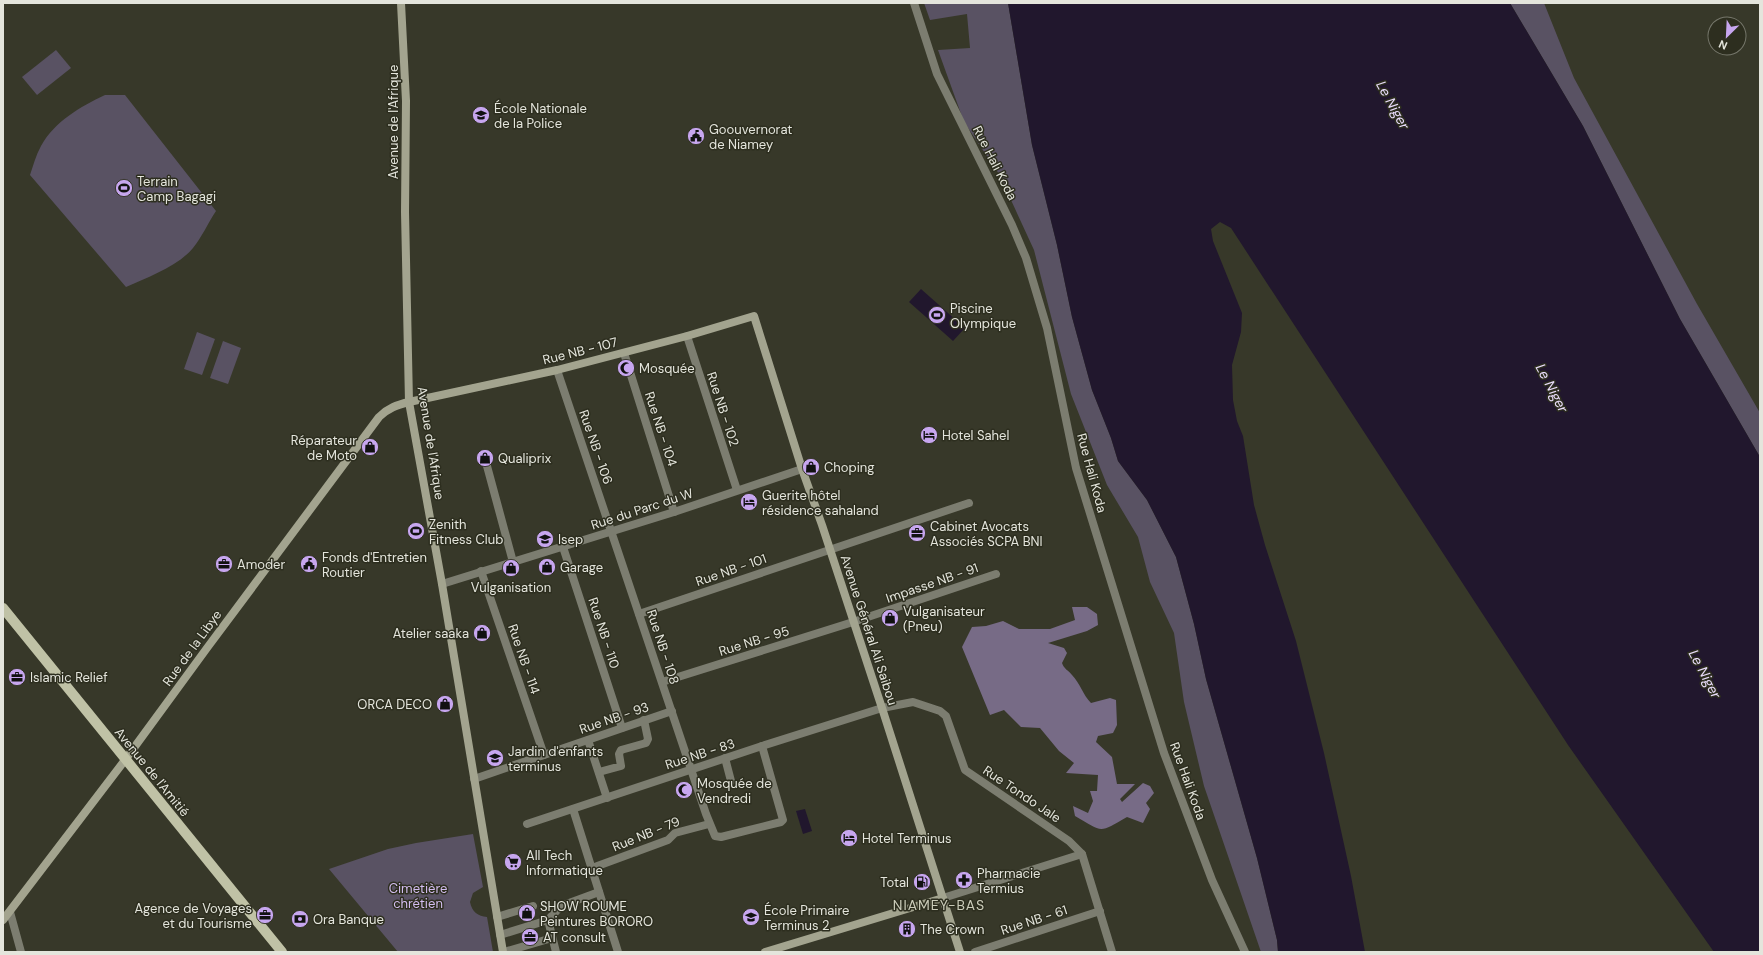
<svg xmlns="http://www.w3.org/2000/svg" width="1763" height="955" font-family="'DM Sans',sans-serif">
<rect width="100%" height="100%" fill="#373829"/>
<g fill="#595263">
<path d="M924,3H1008L1032,145L1057,245L1072,317L1092,390L1111,438L1118,461L1147,500L1176,557L1194,624L1206,679L1257,858L1277,940L1278,952H1261L1204,786L1184,702L1174,633L1150,582L1138,537L1107,485L1071,394L1034,250L999,174L964,122L938,50L970,48L967,14L930,20Z"/>
<path d="M1510,3H1544L1574,78L1697,304L1760,413V457L1680,319L1583,126Z"/>
<path d="M56,50L71,68L37,95L22,77Z"/>
<path d="M105,95H125L216,211C208,223 202,237 193,248C177,267 148,277 126,287L30,175C33,166 36,155 41,146C55,121 80,107 105,95Z"/>
<path d="M197,332L215,339L202,375L184,369Z"/>
<path d="M223,341L241,348L228,384L210,378Z"/>
<path d="M473,834L483,887L473,893L470,902C472,912 478,916 487,917L493,952H398L329,869L388,849L416,843Z"/>
</g>
<path fill="#776b86" d="M1072,607H1087L1097,614L1098,625L1087,631L1048,643L1064,648L1067,653L1062,663C1064,669 1068,670 1072,675C1080,683 1083,695 1091,703L1110,698L1116,700L1117,725L1113,733L1098,736L1096,742L1112,757L1117,784H1135L1120,799L1122,802L1143,783L1150,786L1154,793L1146,803L1150,809L1143,823L1127,817C1098,834 1103,832 1075,816L1073,806L1088,813L1093,801L1090,791H1097L1098,775L1066,773L1074,763L1059,751L1040,728L1021,727L1004,710L990,715L962,647L972,627L986,626L1003,621L1019,629H1050L1075,620Z"/>
<g fill="#21172d">
<path d="M1008,3H1510L1583,126L1680,319L1760,457V952H1714L1568,745L1231,228L1220,222L1211,229L1213,241L1242,313L1241,332L1232,365L1233,400L1237,421L1243,436L1254,505L1265,545L1296,641L1324,753L1351,876L1365,952H1278L1277,940L1257,858L1206,679L1194,624L1176,557L1147,500L1118,461L1111,438L1092,390L1072,317L1057,245L1032,145Z"/>
<path d="M921,289L965,328L953,341L909,302Z"/>
<path d="M805,809L812,831L803,834L796,811Z"/>
</g>
<g fill="none" stroke-linecap="round" stroke-linejoin="round">
<g stroke="#7c7d70" stroke-width="8">
<path d="M914,3L937,74L1012,225L1026,258L1047,328L1076,468L1164,753L1212,880L1245,952"/>
<path d="M687,336L737,490"/>
<path d="M624,353L674,512"/>
<path d="M557,370L706,814L715,836L721,837L781,822L783,820L762,746"/>
<path d="M484,455L513,562"/>
<path d="M563,547L622,728"/>
<path d="M481,571L544,755"/>
<path d="M442,584L674,512L802,469"/>
<path d="M639,614L969,503"/>
<path d="M662,682L853,622L996,574"/>
<path d="M588,740L607,798"/>
<path d="M725,758L731,781"/>
<path d="M599,772L621,766L619,754L621,750L646,743L648,739L644,720"/>
<path d="M474,779L672,711"/>
<path d="M573,809L618,952"/>
<path d="M527,824L762,746L882,708L913,702L940,711L946,716L965,770L1069,841L1082,854L1112,952"/>
<path d="M592,868L668,840L675,833L709,824"/>
<path d="M943,898L1082,854"/>
<path d="M10,912L21,952"/>
<path d="M497,917L533,906"/>
<path d="M548,920L561,906L599,892"/>
<path d="M548,920L556,952"/>
<path d="M500,935L548,920"/>
<path d="M504,952L552,938"/>
<path d="M975,952L1100,911"/>
</g>
<g stroke="#a3a48f" stroke-width="8">
<path d="M401,3L406,101L405,212L409,402L442,584L503,952"/>
<path d="M3,920L125,760L207,648L379,417C388,408 397,405 409,402L557,370L687,336L754,316L802,469L822,525L882,708L960,952"/>
<path d="M765,952L943,898"/>
</g>
<path stroke="#c0c2a6" stroke-width="10" d="M3,608L282,952"/>
</g>
<defs>
<symbol id="university-disc" viewBox="-11 -11 22 22"><circle r="9.5" fill="#c7a6ef" stroke="#2d2e1f"/><path d="M0-5L7-2L0 1L-7-2ZM-4 1L0 2.5L4 1V4Q0 6-4 4Z" fill="#111"/></symbol>
<symbol id="civic-disc" viewBox="-11 -11 22 22"><circle r="9.5" fill="#c7a6ef" stroke="#2d2e1f"/><path d="M-.6-6.5H3V-4.5H.6V-3L4-1V1h2V6H-6V1h2V-1L-.6-3ZM-1.2 2.5V6h2.4V2.5Z" fill="#111"/></symbol>
<symbol id="stadium-disc" viewBox="-11 -11 22 22"><circle r="9.5" fill="#c7a6ef" stroke="#2d2e1f"/><path d="M0-5a6.5 5 0 1 0 0 10a6.5 5 0 1 0 0-10ZM-3.5-1.8h7v3.6h-7Z" fill="#111"/></symbol>
<symbol id="mosque-disc" viewBox="-11 -11 22 22"><circle r="9.5" fill="#c7a6ef" stroke="#2d2e1f"/><path d="M3.5-4.9A6 6 0 1 0 3.5 4.9A5 5 0 1 1 3.5-4.9Z" fill="#111"/></symbol>
<symbol id="hotel-disc" viewBox="-11 -11 22 22"><circle r="9.5" fill="#c7a6ef" stroke="#2d2e1f"/><path d="M-6-4.5h1.5V1H6V5H4.5V3h-9V5H-6ZM-4 0a1.8 1.8 0 1 1 3.6 0ZM.5 0V-2.5h3Q6-2.5 6 0Z" fill="#111"/></symbol>
<symbol id="shop-disc" viewBox="-11 -11 22 22"><circle r="9.5" fill="#c7a6ef" stroke="#2d2e1f"/><path d="M-5-2.5h2.3a2.7 3.5 0 0 1 5.4 0H5L5.5 6h-11ZM-1.5-2.5h3a1.5 2.3 0 0 0-3 0Z" fill="#111"/></symbol>
<symbol id="office-disc" viewBox="-11 -11 22 22"><circle r="9.5" fill="#c7a6ef" stroke="#2d2e1f"/><path d="M-6-3h4V-5.5h4V-3h4V5H-6ZM-1-4.5V-3h2v-1.5ZM-6 0V1H6V0Z" fill="#111"/></symbol>
<symbol id="school-disc" viewBox="-11 -11 22 22"><circle r="9.5" fill="#c7a6ef" stroke="#2d2e1f"/><path d="M0-5L7-2L0 1L-7-2ZM-4 1L0 2.5L4 1V4Q0 6-4 4Z" fill="#111"/></symbol>
<symbol id="supermarket-disc" viewBox="-11 -11 22 22"><circle r="9.5" fill="#c7a6ef" stroke="#2d2e1f"/><path d="M-6-5.5h2.5l.6 2H6L4.5 2H-2.5L-4.4-4H-6ZM-1.5 3.2a1.3 1.3 0 1 0 .1 0ZM3 3.2a1.3 1.3 0 1 0 .1 0Z" fill="#111"/></symbol>
<symbol id="pharmacy-disc" viewBox="-11 -11 22 22"><circle r="9.5" fill="#c7a6ef" stroke="#2d2e1f"/><path d="M-2-6h4v4h4v4h-4v4h-4v-4h-4v-4h4Z" fill="#111"/></symbol>
<symbol id="fuel-disc" viewBox="-11 -11 22 22"><circle r="9.5" fill="#c7a6ef" stroke="#2d2e1f"/><path d="M-5.5-6h7V0h2V4h1.3V-2.5L3-4.5l.8-.8L6-3V5H2.5V1h-1V6h-7ZM-4.2-4.7v3.2H.2V-4.7Z" fill="#111"/></symbol>
<symbol id="bank-disc" viewBox="-11 -11 22 22"><circle r="9.5" fill="#c7a6ef" stroke="#2d2e1f"/><path d="M-6-4H6V4H-6ZM0-2.3a2.3 2.3 0 1 0 0 4.6a2.3 2.3 0 1 0 0-4.6Z" fill="#111"/></symbol>
<symbol id="building-disc" viewBox="-11 -11 22 22"><circle r="9.5" fill="#c7a6ef" stroke="#2d2e1f"/><path d="M-4-6H4V6H1V3H-1V6H-4ZM-2.5-4.3h1.7v1.8h-1.7ZM.8-4.3h1.7v1.8H.8ZM-2.5-1h1.7V.8h-1.7ZM.8-1h1.7V.8H.8Z" fill="#111"/></symbol>
</defs>
<g fill-rule="evenodd">
<use href="#university-disc" x="471" y="105" width="20" height="20"/>
<use href="#civic-disc" x="686" y="126" width="20" height="20"/>
<use href="#stadium-disc" x="114" y="178" width="20" height="20"/>
<use href="#stadium-disc" x="927" y="305" width="20" height="20"/>
<use href="#mosque-disc" x="616" y="358" width="20" height="20"/>
<use href="#hotel-disc" x="919" y="425" width="20" height="20"/>
<use href="#shop-disc" x="360" y="437" width="20" height="20"/>
<use href="#shop-disc" x="475" y="448" width="20" height="20"/>
<use href="#shop-disc" x="801" y="457" width="20" height="20"/>
<use href="#hotel-disc" x="739" y="492" width="20" height="20"/>
<use href="#stadium-disc" x="406" y="521" width="20" height="20"/>
<use href="#office-disc" x="907" y="523" width="20" height="20"/>
<use href="#university-disc" x="535" y="529" width="20" height="20"/>
<use href="#office-disc" x="214" y="554" width="20" height="20"/>
<use href="#civic-disc" x="299" y="554" width="20" height="20"/>
<use href="#shop-disc" x="537" y="557" width="20" height="20"/>
<use href="#shop-disc" x="501" y="558" width="20" height="20"/>
<use href="#shop-disc" x="880" y="608" width="20" height="20"/>
<use href="#shop-disc" x="472" y="623" width="20" height="20"/>
<use href="#office-disc" x="7" y="667" width="20" height="20"/>
<use href="#shop-disc" x="435" y="694" width="20" height="20"/>
<use href="#school-disc" x="485" y="748" width="20" height="20"/>
<use href="#mosque-disc" x="674" y="780" width="20" height="20"/>
<use href="#hotel-disc" x="839" y="828" width="20" height="20"/>
<use href="#supermarket-disc" x="503" y="852" width="20" height="20"/>
<use href="#pharmacy-disc" x="954" y="870" width="20" height="20"/>
<use href="#fuel-disc" x="912" y="872" width="20" height="20"/>
<use href="#shop-disc" x="517" y="903" width="20" height="20"/>
<use href="#office-disc" x="255" y="905" width="20" height="20"/>
<use href="#school-disc" x="741" y="907" width="20" height="20"/>
<use href="#bank-disc" x="290" y="909" width="20" height="20"/>
<use href="#building-disc" x="897" y="919" width="20" height="20"/>
<use href="#office-disc" x="520" y="927" width="20" height="20"/>
</g>
<g text-anchor="middle" dominant-baseline="central" stroke-width="3" stroke-linejoin="round" paint-order="stroke">
<g font-size="13" fill="#e4e5dc" stroke="#2d2e1f" text-anchor="start">
<text x="494" y="108">École Nationale<tspan x="494" dy="15">de la Police</tspan></text>
<text x="709" y="129">Goouvernorat<tspan x="709" dy="15">de Niamey</tspan></text>
<text x="137" y="181">Terrain<tspan x="137" dy="15">Camp Bagagi</tspan></text>
<text x="950" y="308">Piscine<tspan x="950" dy="15">Olympique</tspan></text>
<text x="639" y="368">Mosquée</text>
<text x="942" y="435">Hotel Sahel</text>
<text x="357" y="440" text-anchor="end">Réparateur<tspan x="357" dy="15">de Moto</tspan></text>
<text x="498" y="458">Qualiprix</text>
<text x="824" y="467">Choping</text>
<text x="762" y="495">Guerite hôtel<tspan x="762" dy="15">résidence sahaland</tspan></text>
<text x="429" y="524">Zenith<tspan x="429" dy="15">Fitness Club</tspan></text>
<text x="930" y="526">Cabinet Avocats<tspan x="930" dy="15">Associés SCPA BNI</tspan></text>
<text x="558" y="539">Isep</text>
<text x="322" y="557">Fonds d'Entretien<tspan x="322" dy="15">Routier</tspan></text>
<text x="237" y="564">Amoder</text>
<text x="560" y="567">Garage</text>
<text x="511" y="587" text-anchor="middle">Vulganisation</text>
<text x="903" y="611">Vulganisateur<tspan x="903" dy="15">(Pneu)</tspan></text>
<text x="469" y="633" text-anchor="end">Atelier saaka</text>
<text x="30" y="677">Islamic Relief</text>
<text x="432" y="704" text-anchor="end">ORCA DECO</text>
<text x="508" y="751">Jardin d'enfants<tspan x="508" dy="15">terminus</tspan></text>
<text x="697" y="783">Mosquée de<tspan x="697" dy="15">Vendredi</tspan></text>
<text x="862" y="838">Hotel Terminus</text>
<text x="526" y="855">All Tech<tspan x="526" dy="15">Informatique</tspan></text>
<text x="977" y="873">Pharmacie<tspan x="977" dy="15">Termius</tspan></text>
<text x="909" y="882" text-anchor="end">Total</text>
<text x="540" y="906">SHOW ROUME<tspan x="540" dy="15">Peintures BORORO</tspan></text>
<text x="252" y="908" text-anchor="end">Agence de Voyages<tspan x="252" dy="15">et du Tourisme</tspan></text>
<text x="764" y="910">École Primaire<tspan x="764" dy="15">Terminus 2</tspan></text>
<text x="313" y="919">Ora Banque</text>
<text x="920" y="929">The Crown</text>
<text x="543" y="937">AT consult</text>
</g>
<g font-size="13" fill="#e4e5dc" stroke="#2d2e1f">
<text transform="translate(393 122) rotate(-90)">Avenue de l'Afrique</text>
<text transform="translate(995 163) rotate(63)">Rue Hali Koda</text>
<text transform="translate(580 351) rotate(-14)">Rue NB - 107</text>
<text transform="translate(723 409) rotate(72)">Rue NB - 102</text>
<text transform="translate(661 429) rotate(72)">Rue NB - 104</text>
<text transform="translate(431 443) rotate(81)">Avenue de l'Afrique</text>
<text transform="translate(596 447) rotate(71)">Rue NB - 106</text>
<text transform="translate(1092 473) rotate(75)">Rue Hali Koda</text>
<text transform="translate(642 509) rotate(-18)">Rue du Parc du W</text>
<text transform="translate(731 570) rotate(-19)">Rue NB - 101</text>
<text transform="translate(932 583) rotate(-19)">Impasse NB - 91</text>
<text transform="translate(869 630) rotate(72)">Avenue Général Ali Saibou</text>
<text transform="translate(604 633) rotate(72)">Rue NB - 110</text>
<text transform="translate(754 641) rotate(-17)">Rue NB - 95</text>
<text transform="translate(663 647) rotate(72)">Rue NB - 108</text>
<text transform="translate(192 648) rotate(-54)">Rue de la Libye</text>
<text transform="translate(524 659) rotate(71)">Rue NB - 114</text>
<text transform="translate(614 718) rotate(-19)">Rue NB - 93</text>
<text transform="translate(700 754) rotate(-18)">Rue NB - 83</text>
<text transform="translate(152 772) rotate(51)">Avenue de l'Amitié</text>
<text transform="translate(1188 781) rotate(70)">Rue Hali Koda</text>
<text transform="translate(1022 794) rotate(34)">Rue Tondo Jale</text>
<text transform="translate(646 834) rotate(-22)">Rue NB - 79</text>
<text transform="translate(1034 920) rotate(-18)">Rue NB - 61</text>
</g>
<g font-size="13" fill="#d3bdf0" stroke="#2d2e1f">
<text x="418" y="888">Cimetière<tspan x="418" dy="15">chrétien</tspan></text>
</g>
<g font-size="14" font-style="italic" fill="#eaddfc" stroke="#2d2e1f">
<text transform="translate(1393 105) rotate(61)">Le Niger</text>
<text transform="translate(1552 388) rotate(62)">Le Niger</text>
<text transform="translate(1705 674) rotate(62)">Le Niger</text>
</g>
<g font-size="14" letter-spacing="1" fill="#cbccba" stroke="#2d2e1f">
<text x="939" y="905">NIAMEY-BAS</text>
</g>
</g>
<rect width="1763" height="955" fill="none" stroke="#e4e5dc" stroke-width="8"/>
<g transform="translate(1727 36) rotate(204)"><circle r="19" fill="#2d2e1f" stroke="#76776b"/>
<path d="M0-3L7 15L0 10L-7 15Z" fill="#c7a6ef"/>
<text y="-6" font-size="11" font-weight="bold" text-anchor="middle" fill="#e4e5dc">N</text>
</g>
</svg>
